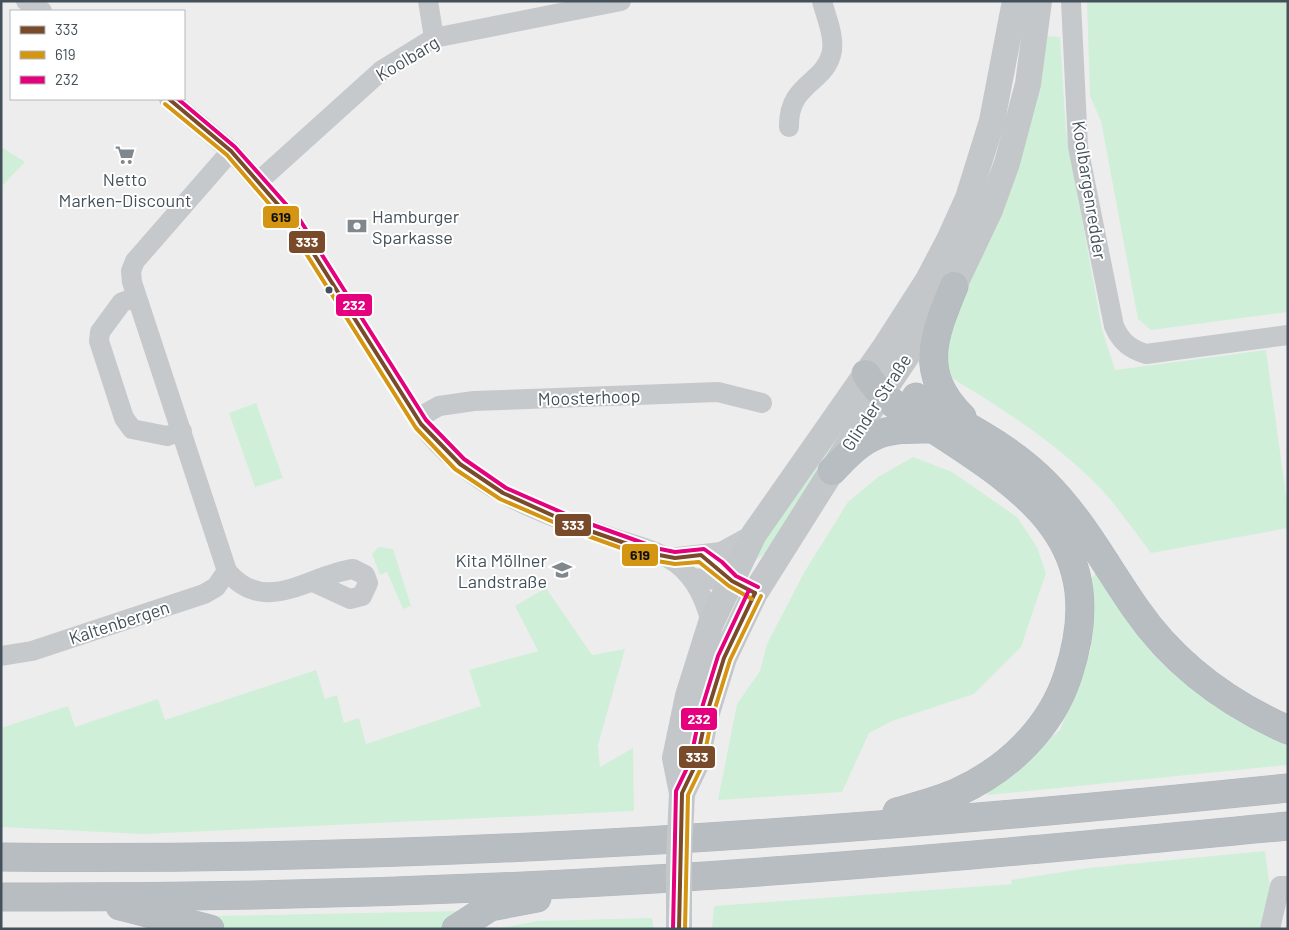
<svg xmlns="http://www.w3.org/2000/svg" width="1289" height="930" font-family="Barlow,sans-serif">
<rect width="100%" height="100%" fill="#eeeded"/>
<g fill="#d0efd9">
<path d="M1087,1H1288V312L1151,330L1138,319L1101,121L1090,96Z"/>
<path d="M1047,36L1060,37L1066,131L1102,329L1115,370L1266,350L1288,510V528L1151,553C1134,531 1118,507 1099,487C1054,441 1000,407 945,374L944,350Z"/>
<path d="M1,147L25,162L1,187Z"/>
<path d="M863,398L772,548L752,563L753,553Z"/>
<path d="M256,403L283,478L255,487L229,413Z"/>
<path d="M913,457L952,472L1017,517L1037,547L1046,573L1021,647L974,694L892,721L869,733L842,792L718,800L737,704L760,671L767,644L805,571L848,502L878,477Z"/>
<path d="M379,547L393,549L411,606L403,609L387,572L380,575L372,554Z"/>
<path d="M1100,568L1158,651L1214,706L1288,738V765L988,795L983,789L1020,764L1060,730L1091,649L1088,582Z"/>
<path d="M546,588L592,655L625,649L598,745L600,767L595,770L633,748L634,811L143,834L1,827V728L68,706L75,727L158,699L165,720L316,670L325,699L337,695L344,723L359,718L366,744L481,706L469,670L538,651L515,606Z"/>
<path d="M1265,851L1270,888L1265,929H712L714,906L1012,884L1011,880L1088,868Z"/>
<path d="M464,911L444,929H230L213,921L214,916Z"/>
<path d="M652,918L654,929H495L538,921Z"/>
</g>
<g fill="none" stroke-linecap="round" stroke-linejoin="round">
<defs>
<g id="highway">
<path d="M954,286C933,337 918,373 962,417"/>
<path d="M866,374C883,402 908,412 935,430C1031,492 1111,545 1068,675C1051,728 1008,769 958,792C938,801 917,806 897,812"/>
<path d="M916,397C960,424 1008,445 1045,483C1082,520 1106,566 1136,609C1174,664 1227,703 1288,730"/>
<path d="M832,471C868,432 881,428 934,429"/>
<path d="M1,857C431,862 860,832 1288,788"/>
<path d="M1,897C219,898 438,892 655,879C866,866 1077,846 1288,826"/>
<path d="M120,906L210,929"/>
<path d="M456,929L490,907L537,898"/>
</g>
</defs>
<use href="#highway" stroke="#b2b7bd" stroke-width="29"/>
<g stroke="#c6c9cc" stroke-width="20">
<path d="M26,1L42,11"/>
<path d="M428,1L434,38"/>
<path d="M1071,1L1078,147L1114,326C1121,342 1130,349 1146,354L1288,335"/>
<path d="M169,99L231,151L295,224L421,424C470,488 534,511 607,536C627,543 650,548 668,558C692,571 705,598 711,623"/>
<path d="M789,127C788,84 823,84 831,55C836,39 826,17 822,1"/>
<path d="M231,151L135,261L131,271L132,282L227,571C265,617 309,575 353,569L365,575L368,583L362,596L350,599L313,582"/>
<path d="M259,181L382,70L434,38L621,1"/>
<path d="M136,298L122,302L100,332L99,341L124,418L132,429L167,436L182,431"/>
<path d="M418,418L439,406L474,401L718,392L762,403"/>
<path d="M669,558L721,552L754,534"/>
<path d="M692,578L732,581"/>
<path d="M1,656L32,651L204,594L216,587L227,571"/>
<path d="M1270,929L1280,886H1288"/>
</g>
<g stroke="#c3c7ca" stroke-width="26">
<path d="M682,793L696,764L706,716L724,658L755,593L869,412L954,286L990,210L1007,163L1028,84L1039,1"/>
<path d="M682,793L675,758L688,696L711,623L754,534L885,347L928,280L949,240L968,198L992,121L1015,1"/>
</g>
<use href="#highway" stroke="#b8bdc2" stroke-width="28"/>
<path stroke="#c3c7ca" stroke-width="26" d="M679,929V858L682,793"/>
<defs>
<g id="bus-1">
<path d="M169,99L231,151L295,224L421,424L460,464L503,493L576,526L659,555L675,558L701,555L732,581L755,593"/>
<path d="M679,929L682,793L696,764L706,716L724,658L755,593"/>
</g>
<g id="bus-2">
<path d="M165,104L227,155L290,228L416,428L455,469L500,499L574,531L657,561L675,564L699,562L729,586L752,599"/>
<path d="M685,929L688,795L702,766L712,718L730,660L761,596"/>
</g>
<g id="bus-3">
<path d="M178,99L235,147L300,220L426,420L464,459L506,488L579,520L660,549L675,552L704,549L722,562L736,576L758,587"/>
<path d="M673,929L676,791L690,762L700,714L718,656L749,590"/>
</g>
</defs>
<use href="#bus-1" stroke="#fff" stroke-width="8"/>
<use href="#bus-2" stroke="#fff" stroke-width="8"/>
<use href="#bus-3" stroke="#fff" stroke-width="8"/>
<use href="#bus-1" stroke="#7a4b2a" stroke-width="4"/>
<use href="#bus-2" stroke="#d39512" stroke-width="4"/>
<use href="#bus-3" stroke="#e5007d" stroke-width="4"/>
</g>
<defs>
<symbol id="supermarket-bare" viewBox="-9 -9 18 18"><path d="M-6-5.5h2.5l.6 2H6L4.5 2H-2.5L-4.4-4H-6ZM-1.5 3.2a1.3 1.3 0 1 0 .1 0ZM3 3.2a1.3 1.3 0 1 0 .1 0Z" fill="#80888d" stroke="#fff" stroke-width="2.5" paint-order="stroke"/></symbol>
<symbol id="bank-bare" viewBox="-9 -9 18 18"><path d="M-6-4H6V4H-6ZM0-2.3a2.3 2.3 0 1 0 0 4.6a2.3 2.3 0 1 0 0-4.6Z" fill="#80888d" stroke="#fff" stroke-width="2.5" paint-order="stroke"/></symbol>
<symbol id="school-bare" viewBox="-9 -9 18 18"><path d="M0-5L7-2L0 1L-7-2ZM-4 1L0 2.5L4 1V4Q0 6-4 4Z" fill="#80888d" stroke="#fff" stroke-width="2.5" paint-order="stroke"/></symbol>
</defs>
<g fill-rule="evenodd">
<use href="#supermarket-bare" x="111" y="141" width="28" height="28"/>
<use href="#bank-bare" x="343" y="212" width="28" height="28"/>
<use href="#school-bare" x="548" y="556" width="28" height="28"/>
</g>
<circle fill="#44515a" stroke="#fff" stroke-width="2" cx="329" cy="290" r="4.5"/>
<g text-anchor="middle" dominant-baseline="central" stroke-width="4" stroke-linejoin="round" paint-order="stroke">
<g font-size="18" fill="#44515a" stroke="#fff">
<text transform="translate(407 58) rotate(-31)">Koolbarg</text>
<text transform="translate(1090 190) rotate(81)">Koolbargenredder</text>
<text transform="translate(589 397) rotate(-2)">Moosterhoop</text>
<text transform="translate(876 402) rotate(-57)">Glinder Straße</text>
<text transform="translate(119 622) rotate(-18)">Kaltenbergen</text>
</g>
<g font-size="18" fill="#44515a" stroke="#fff">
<text x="125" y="179">Netto<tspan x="125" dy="21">Marken-Discount</tspan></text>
<text x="372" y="216" text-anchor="start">Hamburger<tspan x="372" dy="21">Sparkasse</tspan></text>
<text x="547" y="560" text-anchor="end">Kita Möllner<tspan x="547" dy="21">Landstraße</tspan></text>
</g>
</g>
<g stroke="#fff" stroke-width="2">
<rect x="262" y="205" width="38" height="24" rx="5" fill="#d39512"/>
<rect x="288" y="230" width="38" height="24" rx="5" fill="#7a4b2a"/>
<rect x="335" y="293" width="38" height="24" rx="5" fill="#e5007d"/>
<rect x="554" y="513" width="38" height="24" rx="5" fill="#7a4b2a"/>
<rect x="621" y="543" width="38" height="24" rx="5" fill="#d39512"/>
<rect x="680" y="707" width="38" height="24" rx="5" fill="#e5007d"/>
<rect x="678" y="745" width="38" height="24" rx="5" fill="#7a4b2a"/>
</g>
<g font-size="14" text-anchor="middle" font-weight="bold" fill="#fff">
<text x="307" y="247">333</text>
<text x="354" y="310">232</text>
<text x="573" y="530">333</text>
<text x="699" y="724">232</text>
<text x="697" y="762">333</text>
</g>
<g font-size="14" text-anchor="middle" font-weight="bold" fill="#111">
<text x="281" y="222">619</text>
<text x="640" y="560">619</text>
</g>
<rect width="1289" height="930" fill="none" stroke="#44515a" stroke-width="5"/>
<rect x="10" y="10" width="175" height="90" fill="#ffffff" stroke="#b4b9bd"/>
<rect x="20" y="26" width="25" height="8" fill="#7a4b2a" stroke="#b4b9bd"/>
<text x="55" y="35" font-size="15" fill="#44515a">333</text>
<rect x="20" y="51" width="25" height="8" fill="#d39512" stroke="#b4b9bd"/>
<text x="55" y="60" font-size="15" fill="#44515a">619</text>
<rect x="20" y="76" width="25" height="8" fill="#e5007d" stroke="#b4b9bd"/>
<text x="55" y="85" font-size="15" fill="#44515a">232</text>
</svg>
